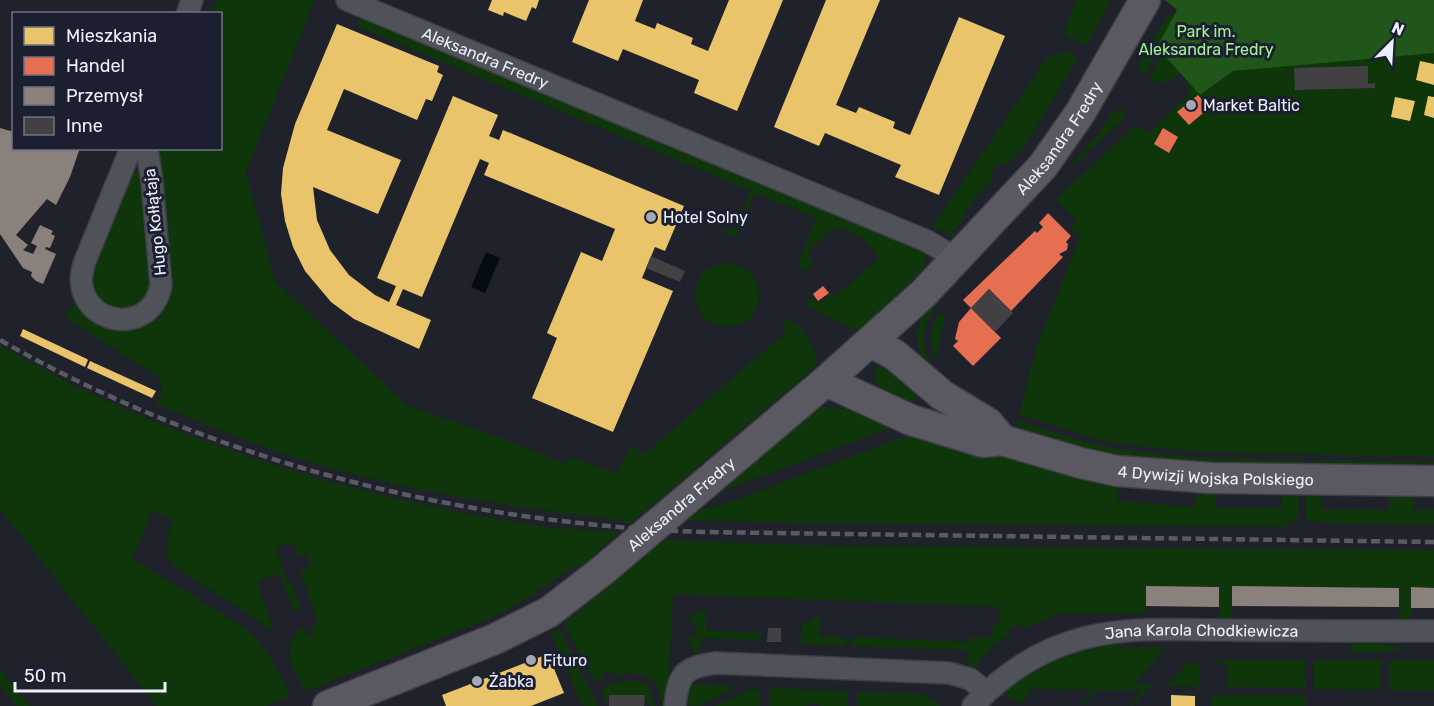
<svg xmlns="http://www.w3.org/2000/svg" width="1434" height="706" font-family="Rubik,sans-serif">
<rect width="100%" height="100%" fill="#20222b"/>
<g fill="#0f350a">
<path d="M218,0H315L246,172L275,281L407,405L512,442L566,464L570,456L615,473L633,445L643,455L785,333L783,318C802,321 818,348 816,366L630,524H625V521C517,507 410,493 306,461C254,445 205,425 156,404L162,391L159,377L90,334L65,315L78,301L83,308L154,314L156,149L220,148V14L209,13Z"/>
<path d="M1076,0H1111L1086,45L1068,37L1064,31Z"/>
<path d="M1171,14H1175L1145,76L1138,67L1149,45L1168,16Z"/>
<path d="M361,15L929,253L924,256L926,265L892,302L860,329L854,330L806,305L808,298L821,303L831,294L834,297L880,258L861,237L836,227L809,250L812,266L805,271L800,267L799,260L816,218L755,193L737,234C731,237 726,235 722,230L735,229L751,191L359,27L358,20Z"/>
<path d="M1434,46V457L1234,453L1152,448L1104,441L1019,415L1037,346L1080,237L1070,228L1077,220L1056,199L1136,125L1150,133L1191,91L1185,84L1198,74Z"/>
<path d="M1070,51L1078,58L1024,147L1005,167L1000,163L990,173L994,178L975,198L953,234L949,235L932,227L1047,58Z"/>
<path d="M1163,51L1201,55L1169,82L1160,83L1150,79Z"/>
<path d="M1122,107L1125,115L1123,120L1073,166L1071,165L1095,138L1112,113Z"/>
<path d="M136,172L141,174C145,201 161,278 144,299C136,308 126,309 114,310L91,294L92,264L131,174Z"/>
<circle cx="727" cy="295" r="32"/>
<path d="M931,301L936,307C920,330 921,344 933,368L922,360C915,340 916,317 931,301Z"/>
<path d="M940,312L945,318L936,361C928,342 929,329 940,312Z"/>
<path d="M0,346C37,366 75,387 114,404C251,465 399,506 547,527C571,530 596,530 620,532L581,566H575L529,597L491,618L306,691C301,682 293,671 290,660C287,649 293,631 304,627L308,636L314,634L312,625L318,622L300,571L311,567L307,554L298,557L292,542L276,548L287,582L291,581L301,609L295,612L279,574L257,581L272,624L270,629L177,568L166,555L168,535L173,519L152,511L133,559L244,627C265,644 279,669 289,694V697L266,706H157L0,509Z"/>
<path d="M876,365L887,367L922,390L905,411L880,390L873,374Z"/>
<path d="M825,407L844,409L895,424L891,428L725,490H719L815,408Z"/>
<path d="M1017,420C1050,432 1084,443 1119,449C1179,459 1241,458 1302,460L1304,469L1175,465L1089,452L1017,430Z"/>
<path d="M912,429L1114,483L1118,492L1117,501L1194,507L1195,495L1201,490L1210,491L1215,495V508H1282V496L1287,491L1299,492L1298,521H1289L1288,527L796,523L684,520L697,510L727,503L893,441L906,438Z"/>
<path d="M1314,460L1434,462V470L1312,469Z"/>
<path d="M1306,492H1317L1321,496L1322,510H1389L1390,497L1395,493L1408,492L1413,498V510H1434V525L1343,524L1306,521Z"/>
<path d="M663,540L798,545L1434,550V588H1411V621L1399,620V588L1232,586L1231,619H1219V586H1146L1145,614H1057L1022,629L1019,624L1008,629L1010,634L995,643L975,666H968L967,650L850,646V641L855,637L970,642L971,637L992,638L993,623L999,622V607L673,594L668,697L664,706H662C659,673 640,671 613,675L610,672H603L600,681L594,680L565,627V623Z"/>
<path d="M702,610L706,612V630L761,633V641L701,638L700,652L697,654L691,648L687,638H695L696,623L688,622L693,614Z"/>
<path d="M816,616L820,618L819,636L842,637L845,640V646L801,644L802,623H807Z"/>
<path d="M557,629L560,630L598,706H585L580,701L551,633Z"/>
<path d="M1360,641H1363L1412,650L1350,653V648Z"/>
<path d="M1121,643L1122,648L1166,647L1134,684H1152L1134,705H1130L1141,690H1097L1084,705L1081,704L1093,690L1032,689L1021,704L1006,695V689C1041,663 1079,650 1121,643Z"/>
<path d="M1213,660H1305L1306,688L1227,687L1226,663L1213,662Z"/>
<path d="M1314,660H1381L1380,690L1314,689Z"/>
<rect x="1389" y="660" width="45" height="30"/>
<path d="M1187,663H1200V687L1167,686Z"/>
<path d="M0,669L30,706H17L0,685Z"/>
<path d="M627,681H639L648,686L655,706H649V702H645L644,695H608V702H605L602,693C606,681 617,683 627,681Z"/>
<path d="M692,684L731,686L733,689L700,706L687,705C683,698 688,690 692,684Z"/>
<path d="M772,688L845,691L847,693V706H819V704H808L807,706H769V690Z"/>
<path d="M751,689L759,690V706H715Z"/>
<path d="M860,692L919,694L927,696L940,706H857V694Z"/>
<path d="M1219,695H1306V706H1212V698Z"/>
</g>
<path fill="#21561a" d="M1165,0H1434V53L1233,71L1200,95L1157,47L1177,10Z"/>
<path fill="#030d0f" d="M486,252L500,258L485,293L471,287Z"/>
<g fill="#e9c46a">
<path d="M492,0H539L536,9L532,7L526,21L504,12L503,16L488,10Z"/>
<path d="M589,0H643L635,21L655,29L657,23L693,38L691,44L708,51L729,0H783L737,111L694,93L699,80L623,49L618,61L572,42Z"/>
<path d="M826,0H880L836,105L856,113L859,107L895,122L893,128L910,135L959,17L1005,36L939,195L895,177L901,165L825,133L819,146L774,127Z"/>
<path d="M337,24L439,66L437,72L443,75L432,101L426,99L417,120L344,89L327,130L401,160L378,214L313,187L317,220L330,250L349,275L375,295L389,302L396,286L377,278L453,96L498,115L489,136L499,140L503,130L684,206L665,251L655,247L642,278L673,291L613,432L532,398L557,338L547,333L581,252L602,261L615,229L484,175L489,163L480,159L422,297L403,289L396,305L431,320L419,349L354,319L331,302L305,271L293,247L285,221L281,194L283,168L295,124Z"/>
<path d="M1420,61L1434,64V85L1416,80Z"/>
<path d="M1428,96L1434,97V118L1424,115Z"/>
<path d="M1395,97L1415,101L1410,121L1391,117Z"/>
<path d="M23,329L87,359L88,360L85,367L20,336Z"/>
<path d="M90,361L156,391L152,398L87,368Z"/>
<path d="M548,654L564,693L531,706H446L442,695Z"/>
<path d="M1171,695L1195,696V706H1171Z"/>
</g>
<g fill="#e76f51">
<path d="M1198,95L1209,108L1189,125L1177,112Z"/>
<path d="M1163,128L1178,137L1169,153L1154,144Z"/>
<path d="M1048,213L1071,236L1066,242L1068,244L1067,250L1059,254L1063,257L1011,311L989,289L971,308L963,300L1035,231L1037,233L1043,227L1039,223Z"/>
<path d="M823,286L829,293L818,301L813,294Z"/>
<path d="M971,308L1001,338L973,366L953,346L958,341L955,339L959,322Z"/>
</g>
<g fill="#8a817c">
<path d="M0,128L14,132V148H80L70,177L56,205L47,199L16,235L28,245L23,250L33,254L37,246L31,243L40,225L53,231L51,234L55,236L50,248L46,247L45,249L56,254L43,284L36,281L31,276L32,272L23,268L0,234Z"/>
<path d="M1146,586L1219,587V607L1146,606Z"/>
<path d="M1232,586L1399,588V607L1232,606Z"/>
<path d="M1411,587L1434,588V608H1411Z"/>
</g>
<g fill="#434044">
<path d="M1368,66V84L1375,83V88L1295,90L1294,68Z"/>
<path d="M651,256L685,271L680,282L646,268Z"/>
<path d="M989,289L1013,313L995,332L971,308Z"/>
<path d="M768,628H781V642H767Z"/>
<path d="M609,695H645L644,706H609Z"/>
</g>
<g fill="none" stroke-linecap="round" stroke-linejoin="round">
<defs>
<g id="street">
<path id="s1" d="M347,0L927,241L944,251L953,261"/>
<path d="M187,14L192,0"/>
<path d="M131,148L85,261C63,321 150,344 161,285L152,182L147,148"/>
<path d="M675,706C678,674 684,667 716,663L949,673L970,679L986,692"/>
<path id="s2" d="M973,706C1003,674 1041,649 1084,638C1129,626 1178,630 1224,630C1294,631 1364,631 1434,631"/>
</g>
<g id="secondary">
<path d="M871,342L895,355L942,395L988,423L1002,440"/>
<path id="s3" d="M826,381L911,420L983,442L1002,440L1081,463L1117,471L1211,478L1434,481"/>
<path id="s4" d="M328,706L495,639L549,612L602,571L826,381L923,294L1043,166L1080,113L1145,0"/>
</g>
</defs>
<use href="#street" stroke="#3c3d45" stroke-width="24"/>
<use href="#secondary" stroke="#3c3d45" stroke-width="33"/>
<use href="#street" stroke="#50525a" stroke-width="21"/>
<use href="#secondary" stroke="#5a5860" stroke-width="30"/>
<path stroke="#595b62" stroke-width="4.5" stroke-dasharray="9 4.5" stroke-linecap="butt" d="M0,340C214,462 457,523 702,532L1434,542"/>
</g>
<g fill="#a5a8b3" stroke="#1b1f30" stroke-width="2">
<circle cx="1191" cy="105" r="6"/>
<circle cx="651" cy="217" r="6"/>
<circle cx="531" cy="660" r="6"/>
<circle cx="477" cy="681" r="6"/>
</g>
<g text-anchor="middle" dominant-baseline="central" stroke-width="6" stroke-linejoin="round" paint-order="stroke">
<g font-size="16" fill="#a1f393" stroke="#1b1f30">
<text x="1206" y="31">Park im.<tspan x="1206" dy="18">Aleksandra Fredry</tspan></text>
</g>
<g font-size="16" fill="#ecf0fc" stroke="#1b1f30">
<text stroke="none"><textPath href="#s1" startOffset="150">Aleksandra Fredry</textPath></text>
<text stroke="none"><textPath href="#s4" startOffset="939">Aleksandra Fredry</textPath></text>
<text transform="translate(155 222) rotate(-96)">Hugo Kołłątaja</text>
<text stroke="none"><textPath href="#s3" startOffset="406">4 Dywizji Wojska Polskiego</textPath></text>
<text stroke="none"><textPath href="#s4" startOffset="411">Aleksandra Fredry</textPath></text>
<text stroke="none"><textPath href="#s2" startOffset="250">Jana Karola Chodkiewicza</textPath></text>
</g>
<g font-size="16" fill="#ecf0fc" stroke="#1b1f30" text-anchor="start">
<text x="1203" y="105">Market Baltic</text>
<text x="663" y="217">Hotel Solny</text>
<text x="543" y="660">Fituro</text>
<text x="489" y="681">Żabka</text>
</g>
</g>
<rect x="12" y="12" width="210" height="138" fill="#1b1f30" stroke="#6f7382" stroke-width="1.5"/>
<rect x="24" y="27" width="30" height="18" fill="#e9c46a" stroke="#6f7382" stroke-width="1.5"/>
<text x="66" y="42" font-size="18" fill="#ecf0fc">Mieszkania</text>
<rect x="24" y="57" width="30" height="18" fill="#e76f51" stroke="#6f7382" stroke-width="1.5"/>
<text x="66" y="72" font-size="18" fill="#ecf0fc">Handel</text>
<rect x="24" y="87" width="30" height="18" fill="#8a817c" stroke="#6f7382" stroke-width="1.5"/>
<text x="66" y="102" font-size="18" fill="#ecf0fc">Przemysł</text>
<rect x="24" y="117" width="30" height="18" fill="#434044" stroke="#6f7382" stroke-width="1.5"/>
<text x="66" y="132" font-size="18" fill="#ecf0fc">Inne</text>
<g transform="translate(1392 42) rotate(24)" stroke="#1b1f30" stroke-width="4.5" paint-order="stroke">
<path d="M0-4.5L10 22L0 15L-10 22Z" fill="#ecf0fc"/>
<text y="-9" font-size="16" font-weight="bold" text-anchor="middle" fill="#ecf0fc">N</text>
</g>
<path d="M15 682v9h150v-9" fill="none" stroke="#ecf0fc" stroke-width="3"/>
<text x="24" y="682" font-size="18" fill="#ecf0fc" stroke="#1b1f30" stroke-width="4.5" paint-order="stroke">50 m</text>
</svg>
